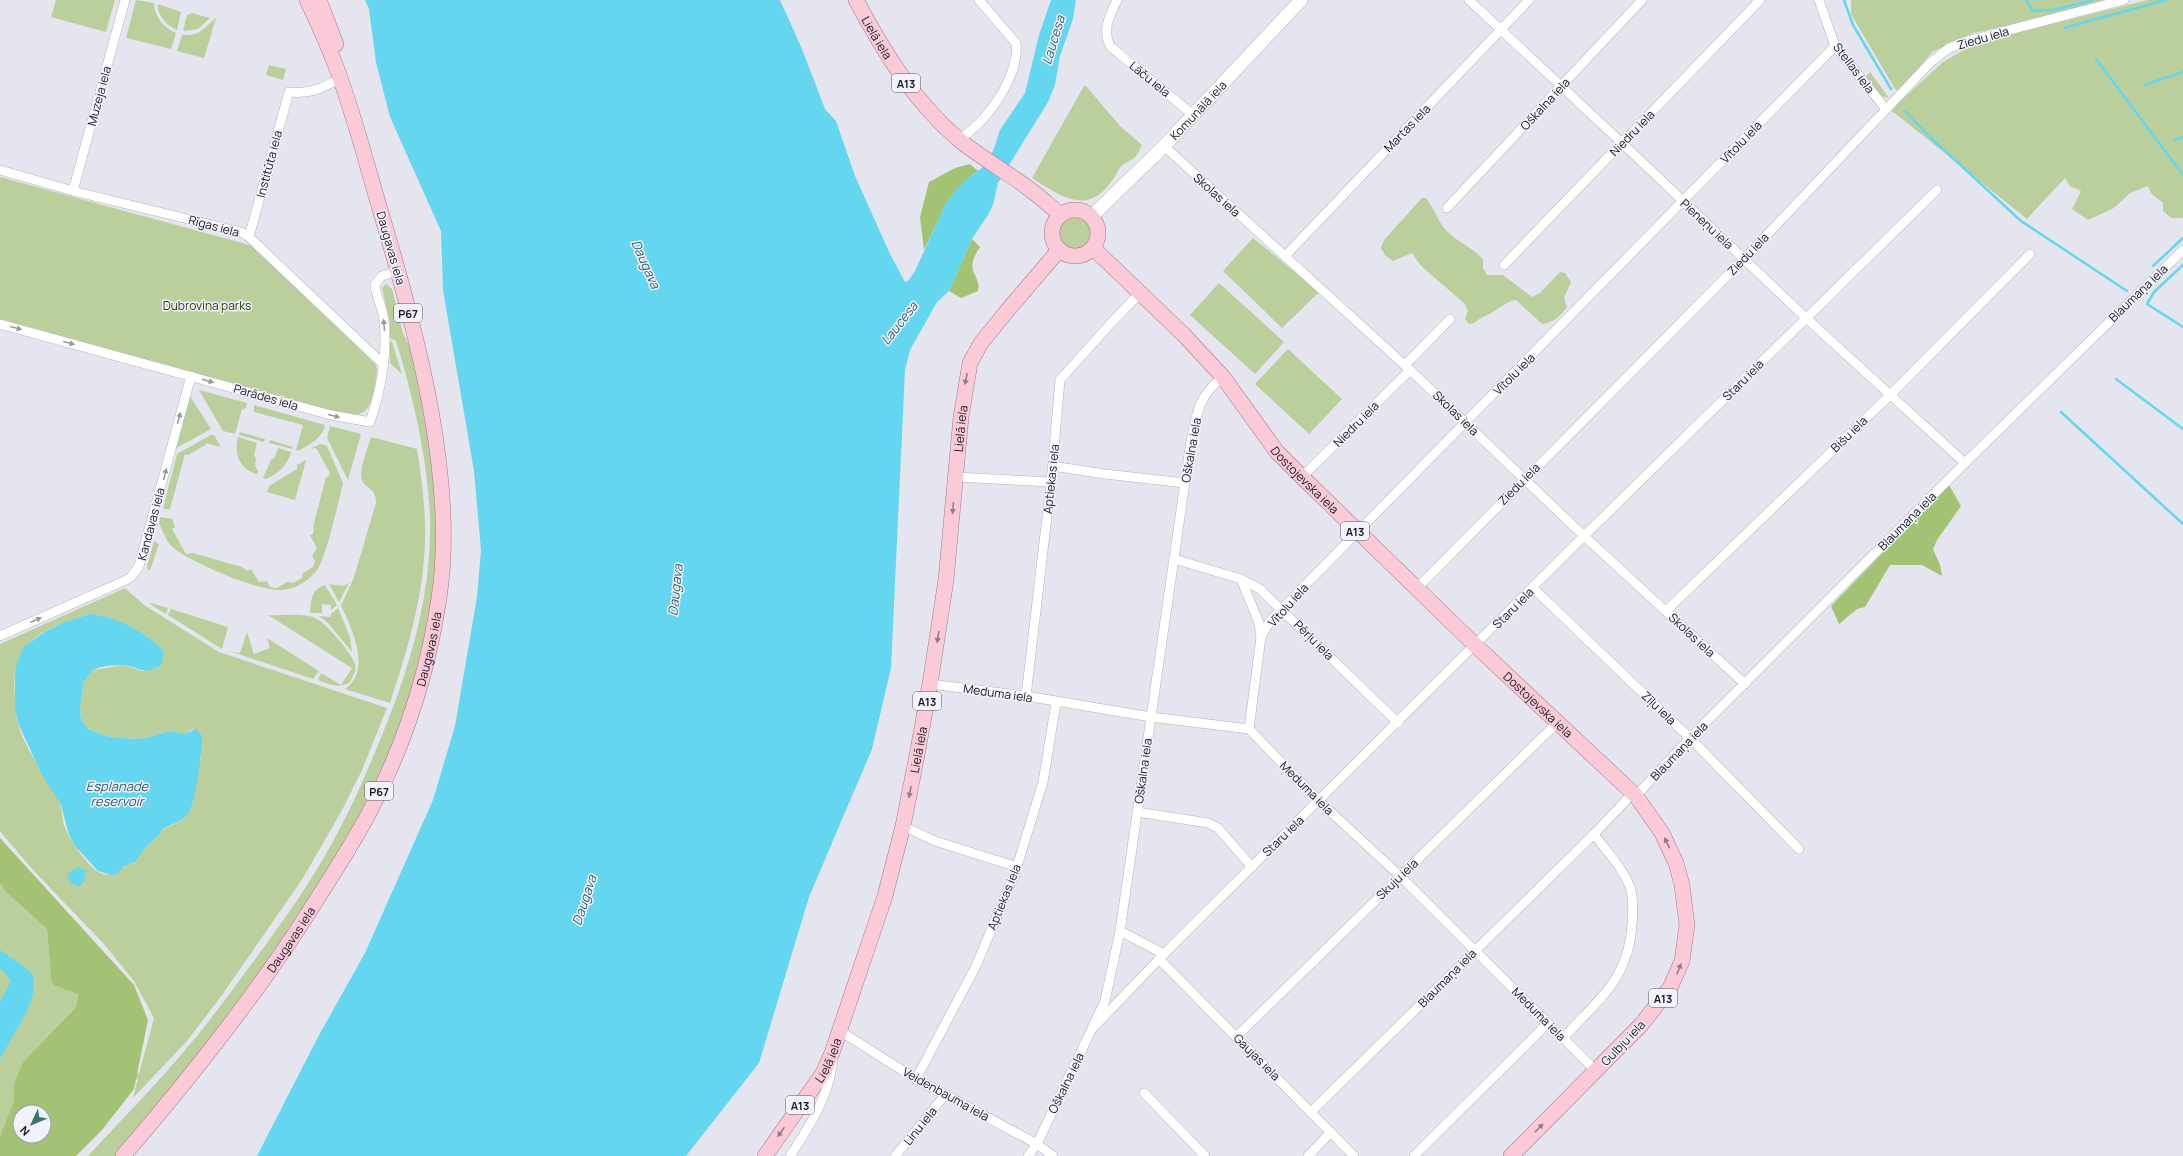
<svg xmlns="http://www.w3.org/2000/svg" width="2183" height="1156" font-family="Manrope,sans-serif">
<rect width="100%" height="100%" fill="#e4e5ee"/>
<g fill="#bacf9c" fill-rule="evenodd">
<path d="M56,0H115L106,32L51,17Z"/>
<path d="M136,0L154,3C154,16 164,28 176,33L171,49L126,38Z"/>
<path d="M1851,0H2109L2018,24L1973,33L1932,52L1900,90L1895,89L1851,14Z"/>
<path d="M2148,0H2183V218H2171L2163,211V203L2151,193L2148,186L2130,193L2114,208L2088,220L2072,209L2081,191L2070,186L2065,178L2027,219L1891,110L1943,62L1978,42Z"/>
<path d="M158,4L181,12L177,30C167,26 157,15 158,4Z"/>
<path d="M191,13L210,18L198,29L183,31L187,15Z"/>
<path d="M216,18L204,58L177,51L182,35C202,36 203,28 216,18Z"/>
<path d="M269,65L286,69L283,80L266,75Z"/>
<path d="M1870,72L1889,98L1881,96L1865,77Z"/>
<path d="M1084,86H1086L1120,126L1142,145C1140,149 1138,153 1136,156C1132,161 1122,163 1119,169C1093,217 1069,202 1032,178Z"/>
<path d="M0,177L253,246L375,364L377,369C374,388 376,414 351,416L0,319Z"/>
<path d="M1422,198H1426C1435,209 1438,223 1448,232C1459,243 1473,248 1483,259V268L1487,275H1503L1532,297L1540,293L1560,272L1565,273L1571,282L1564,298L1567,307C1561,316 1553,323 1542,324L1516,300C1508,301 1503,306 1496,310C1488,316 1482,316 1474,323L1469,324L1465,319L1468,311L1465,304L1421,266L1412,253L1393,261L1385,255L1381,248L1384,240Z"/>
<circle cx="1075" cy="232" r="16"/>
<path d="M1253,238L1319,292L1282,328L1223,271Z"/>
<path d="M1219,283L1284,342L1255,374L1190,315Z"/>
<path d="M386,284L392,289L403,333L413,353L432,445L439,542L431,616L406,710L387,762L368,800L322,883L232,1014L116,1156H88C122,1119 159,1082 191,1043C213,1017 233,989 253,962C284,920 315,877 339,830C356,799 369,766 383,733C411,665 432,592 430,518C428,460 413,396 396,341L390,338V323L382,288Z"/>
<path d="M390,341L392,342L402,374L390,363Z"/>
<path d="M1288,349L1342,399L1309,434L1255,384Z"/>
<path d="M199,390L247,403L246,408L242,409L235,434L223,431Z"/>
<path d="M190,396L211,429L176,448Z"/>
<path d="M254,405L325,425C322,439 310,444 298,451L296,450L303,425L254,412Z"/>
<path d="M330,426L361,434L348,480L327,438Z"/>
<path d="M240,432L265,439L264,442L239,435Z"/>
<path d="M211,435H214L221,447L206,443L205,445L188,455L185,454L170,509H163L177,454Z"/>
<path d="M238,437L257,443L254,455L256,459L255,466L258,471L257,474C239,469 234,454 238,437Z"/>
<path d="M371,437L417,449C422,480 426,512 425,543C423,599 407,651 390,703L345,689C372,671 352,628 341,606L354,577L376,503C376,487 366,490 362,480C358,472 368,447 371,437Z"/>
<path d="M270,440L293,447L292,449L269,443Z"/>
<path d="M320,444L327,446L343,483C339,500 326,558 317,570C309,581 293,591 278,590C254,589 195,564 175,549C167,544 163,531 159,523L160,517L172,519L175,527L172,529L186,554L193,553L242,567L247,571L251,569L259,582L267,581L270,587L277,588L287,582L293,583L302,578L303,573L313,567L315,561L312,556L317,548L310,535L313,534L314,528L313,527L326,477H328L330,473L316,448L310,449Z"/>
<path d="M278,448L291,452C287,466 279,473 266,479L263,478L271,460L275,457Z"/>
<path d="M306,460L295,500L267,492L269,486L297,469V465Z"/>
<path d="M154,541L159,544L150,570H148L147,567Z"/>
<path d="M349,583L339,602L329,584L343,586Z"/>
<path d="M325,585L337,605L331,610V605L322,604V613H310C311,601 311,589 325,585Z"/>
<path d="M125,588L144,605L219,652L387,708L362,770L341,812L303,878L222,995L187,1041L133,1098L138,1078L82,1134L95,1041L139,1074L154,1018L134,981L104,944L32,869L0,831V644ZM89,614L109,618L148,637L158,668L142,671L123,665L93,670L84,681L80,708L81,720L88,729L105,736L134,739L145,738L170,731L184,734L193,729L201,757L190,810L182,820L162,830C159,837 151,841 146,847C141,851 139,858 135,862C131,865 126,865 122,868C113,873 115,876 103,874C90,871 68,838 64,825C62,816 62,807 58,799C45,774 26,751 18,724C15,715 16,705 15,696C9,641 44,629 89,614Z"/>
<path d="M151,603L168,608L166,614L150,604Z"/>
<path d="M338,608L350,637L352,652L327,622L319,616L330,617L331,614Z"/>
<path d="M171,609L228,627L222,649L168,615Z"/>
<path d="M268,615C283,616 303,612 317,619C327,624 352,654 355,664C357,670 353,676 350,682C340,689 329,684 318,680L321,673L341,685L352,668Z"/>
<path d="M247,632L254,654L270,648L267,638L319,671L313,679L232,652L240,653Z"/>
<path d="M0,883L7,893L47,929L51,979L78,994L76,1007L23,1062L14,1083V1100L0,1136Z"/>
</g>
<g fill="#a4c273" fill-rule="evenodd">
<path d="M970,164L978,171L973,174L944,208L924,250L920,217L929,182L955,168Z"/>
<path d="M972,239L980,247C962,274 982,274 978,291L961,298L949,291Z"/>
<path d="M1949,485L1961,506L1937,540L1933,549L1940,565L1942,576L1922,565H1890L1865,607L1857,609L1839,624L1831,606Z"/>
<path d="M0,838L134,985L148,1020L134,1089L102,1130L76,1156H0V1136L14,1100V1083L23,1062L76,1007L78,994L54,985L51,979L47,929L7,893L0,883ZM20,1112H44V1136H20Z"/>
</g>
<g fill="#64d6f0">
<path d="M365,0H780L802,49L825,109L836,121L855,176L890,254L905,282L908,281L915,271L947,201L967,178L982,168L993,151L1000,130L1025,93L1039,35L1051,0H1076L1073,19L1060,56L1055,85L1048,102L998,183L993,205L988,215L972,239L949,291L937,302L910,350L905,370L891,668L872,749L809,897L759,1063L686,1156H257L318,1037L365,953L433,800L455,726L477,597L481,550L474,471L443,290L441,231L390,117L376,62L369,9Z"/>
<path d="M89,614C115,616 147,632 164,652L161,665C144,677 138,666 122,665C113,665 101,666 93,670L84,681L80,708L81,720L88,729L105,736L134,739L145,738L170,731L184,734L196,729L202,736C203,749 195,804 188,814C179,824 169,824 162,830L160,834L145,848L135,862L123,867L117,874L111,875L98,871L75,846L69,835L61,805L41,773L18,723L15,709V676L16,665L24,647L43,633L62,623Z"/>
<path d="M79,867L87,871L84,876L85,880L79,887L70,882L67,874Z"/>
<path d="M0,950C9,957 20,962 28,970C49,988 9,1040 0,1059V1001L11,981L0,968Z"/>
</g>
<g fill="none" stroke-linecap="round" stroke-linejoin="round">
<g stroke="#64d6f0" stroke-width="2.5">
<path d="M1844,0L1853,25L1891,89"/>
<path d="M2026,0L2033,11L2054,10L2093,0"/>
<path d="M2064,28L2166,0"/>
<path d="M2096,59L2183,175"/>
<path d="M2144,85L2183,72"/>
<path d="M1905,111L1930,137L2021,221L2127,291"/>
<path d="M2175,140L2183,137"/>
<path d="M2183,265L2154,292L2147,304L2183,327"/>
<path d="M2153,266L2183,238"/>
<path d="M2116,379L2183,429"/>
<path d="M2061,412L2183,524"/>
</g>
<defs>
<g id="street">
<path d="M1117,0C1110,15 1101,31 1111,47L1193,115"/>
<path d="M1469,0L1622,143L1806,318L1965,463"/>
<path d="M1819,0L1835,46L1886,109"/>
<path d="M960,140C967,133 976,127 983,119C1000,100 1019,69 1016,43L979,0"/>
<path d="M1164,146L1410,370L1584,536L1745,684"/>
<path d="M0,170L77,192L241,232L249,237L383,364"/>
<path d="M73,191L125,0"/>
<path d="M1447,208L1642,0"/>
<path d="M249,237L289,92C311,94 320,89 339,79"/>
<path d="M1285,256L1529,0"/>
<path d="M1504,265L1760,0"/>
<path d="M0,324L331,415L370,422C381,390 389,349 383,314C381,304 375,294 375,284L382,276L398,271"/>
<path d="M1405,365L1450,319"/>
<path d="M1052,466L1105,474L1185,483"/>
<path d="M956,477L1051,482"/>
<path d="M1302,477L1410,370"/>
<path d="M1174,559L1241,579L1260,589L1398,723"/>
<path d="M1241,579L1259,623L1261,637"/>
<path d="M1533,588L1690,738L1799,849"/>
<path d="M1416,589L1744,259L1930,63L1949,48L1967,41L2124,0"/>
<path d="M1666,611L1890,395L2030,254"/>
<path d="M0,636L126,580L131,577L139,566L191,376"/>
<path d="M930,684L1026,696L1151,717L1249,729L1319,801L1400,876L1596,1071"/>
<path d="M1026,696L1051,482L1060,380L1111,323L1140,293"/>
<path d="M1249,729L1261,637L1270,621L1835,46"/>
<path d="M1636,796L1690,738L1965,463L2183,250"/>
<path d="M1137,812L1208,823L1218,828L1252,867"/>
<path d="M903,826L935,841L1017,867"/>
<path d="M1120,931L1164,954"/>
<path d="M1159,959L1354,1156"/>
<path d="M1092,1029L1164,954L1584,536L1937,190"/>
<path d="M840,1031L916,1079L1037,1144L1053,1156"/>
<path d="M1236,1037L1558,722"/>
<path d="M1563,1038C1598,1000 1629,979 1632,924C1633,914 1633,900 1631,890C1625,870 1606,851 1594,834"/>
<path d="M916,1079L976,966L1015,873L1043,782L1056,703"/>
<path d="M1144,1093L1205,1156"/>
<path d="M1312,1111L1594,834L1632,794"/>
<path d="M790,1156C810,1126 829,1096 833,1060"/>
<path d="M895,1156L945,1095"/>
<path d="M1028,1156L1037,1144L1105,1001L1120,931L1191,441C1197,413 1198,396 1223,377"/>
<path d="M1308,1156L1331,1132"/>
<path d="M1414,1156L1547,1024"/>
</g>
<g id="secondary">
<path id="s1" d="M1092,216L1164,146L1301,0"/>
</g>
<g id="primary">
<path d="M319,0L336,44"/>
<path id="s2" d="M856,0C884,52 913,100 958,139C980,157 1005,171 1028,188C1039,196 1050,206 1061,215"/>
<circle cx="1075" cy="233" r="23"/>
<path id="s3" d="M1093,248L1183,334L1223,377L1277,452L1302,477L1475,645L1636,796L1662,833L1676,863L1682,885L1687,925L1682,961L1670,988L1641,1025L1511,1156"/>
<path id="s4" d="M123,1156C186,1083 245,1009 298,929C322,891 347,854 368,815C403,748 428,673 439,598C457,482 417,334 384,223C368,170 355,116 335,64C327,43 317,21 307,0"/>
<path id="s5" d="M765,1156L823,1073L832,1053L885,896L903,826L917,755L930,684L946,580L961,417L970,363L981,343L1007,311L1059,250"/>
</g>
</defs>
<use href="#street" stroke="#b3b3bd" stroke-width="10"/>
<use href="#secondary" stroke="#b3b3bd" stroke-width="14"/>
<use href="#primary" stroke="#ab7586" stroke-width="16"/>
<use href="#street" stroke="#fff" stroke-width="9"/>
<use href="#secondary" stroke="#fff" stroke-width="13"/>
<use href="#primary" stroke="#fbcad8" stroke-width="15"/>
</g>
<defs><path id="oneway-solid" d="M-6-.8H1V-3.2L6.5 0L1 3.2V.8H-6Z"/></defs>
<g fill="#98989a">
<use href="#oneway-solid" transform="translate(384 325) rotate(-95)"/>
<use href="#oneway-solid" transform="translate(16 328) rotate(15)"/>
<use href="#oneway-solid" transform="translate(69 343) rotate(15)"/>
<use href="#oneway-solid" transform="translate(208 381) rotate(16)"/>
<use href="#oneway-solid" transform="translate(334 416) rotate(14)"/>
<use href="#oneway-solid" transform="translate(179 418) rotate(-75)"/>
<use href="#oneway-solid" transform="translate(165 474) rotate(-76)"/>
<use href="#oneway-solid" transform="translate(36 620) rotate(-24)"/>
</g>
<g fill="#967b84">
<use href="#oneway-solid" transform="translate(966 379) rotate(102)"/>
<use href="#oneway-solid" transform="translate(953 508) rotate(95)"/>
<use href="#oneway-solid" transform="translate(938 637) rotate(99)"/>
<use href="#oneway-solid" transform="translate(910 792) rotate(101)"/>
<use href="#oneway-solid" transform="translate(1667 843) rotate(-115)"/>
<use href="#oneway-solid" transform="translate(1679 969) rotate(-68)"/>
<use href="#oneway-solid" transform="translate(1539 1128) rotate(-45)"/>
<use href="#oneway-solid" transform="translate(781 1132) rotate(125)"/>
</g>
<g text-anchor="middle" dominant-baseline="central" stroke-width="3" stroke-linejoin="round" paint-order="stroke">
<g fill="#f1f2fc" stroke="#5a5b61" stroke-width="1">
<rect x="892" y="74" width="28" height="18" rx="3"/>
<rect x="394" y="304" width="28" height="18" rx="3"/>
<rect x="1341" y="522" width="28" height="18" rx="3"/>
<rect x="913" y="692" width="28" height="18" rx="3"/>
<rect x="365" y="782" width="28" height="18" rx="3"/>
<rect x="1649" y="989" width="28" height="18" rx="3"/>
<rect x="786" y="1096" width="28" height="18" rx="3"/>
</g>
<g font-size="11" font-weight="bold" fill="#1a1a1e">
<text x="906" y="83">A13</text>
<text x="408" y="313">P67</text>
<text x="1355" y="531">A13</text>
<text x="927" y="701">A13</text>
<text x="379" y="791">P67</text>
<text x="1663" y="998">A13</text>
<text x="800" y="1105">A13</text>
</g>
<g font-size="12" fill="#1a1a1e" stroke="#f1f2fc">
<text stroke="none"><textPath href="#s2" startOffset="43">Lielā iela</textPath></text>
<text transform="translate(1983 38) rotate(-16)">Ziedu iela</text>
<text transform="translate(1854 68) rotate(53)">Stellas iela</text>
<text transform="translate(1150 79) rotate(39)">Lāču iela</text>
<text transform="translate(99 96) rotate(-75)">Muzeja iela</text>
<text transform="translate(1545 104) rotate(-47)">Oškalna iela</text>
<text stroke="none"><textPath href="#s1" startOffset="150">Komunālā iela</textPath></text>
<text transform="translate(1407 128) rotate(-46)">Martas iela</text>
<text transform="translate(1632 133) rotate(-46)">Niedru iela</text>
<text transform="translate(1741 142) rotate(-46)">Vītolu iela</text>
<text transform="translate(269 164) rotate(-75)">Institūta iela</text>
<text transform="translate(1217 195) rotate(42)">Skolas iela</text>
<text transform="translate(1707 224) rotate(43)">Pieneņu iela</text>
<text transform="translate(214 226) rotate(15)">Rīgas iela</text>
<text transform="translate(391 248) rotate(74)">Daugavas iela</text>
<text transform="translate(1748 254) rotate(-46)">Ziedu iela</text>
<text transform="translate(2138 293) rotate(-44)">Blaumaņa iela</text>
<text transform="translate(1514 374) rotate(-45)">Vītolu iela</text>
<text transform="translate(1743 380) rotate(-45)">Staru iela</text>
<text transform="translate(266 397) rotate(16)">Parādes iela</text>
<text transform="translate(1456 413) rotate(44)">Skolas iela</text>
<text transform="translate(1356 424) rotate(-45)">Niedru iela</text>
<text stroke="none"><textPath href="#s5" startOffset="763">Lielā iela</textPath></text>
<text transform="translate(1849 434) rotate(-44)">Bišu iela</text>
<text transform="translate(1191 450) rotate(-80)">Oškalna iela</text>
<text transform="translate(1051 479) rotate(-84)">Aptiekas iela</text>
<text stroke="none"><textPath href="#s3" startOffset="315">Dostojevska iela</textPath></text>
<text transform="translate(1519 484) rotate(-45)">Ziedu iela</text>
<text transform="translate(1907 521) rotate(-45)">Blaumaņa iela</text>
<text transform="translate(151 524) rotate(-75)">Kandavas iela</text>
<text transform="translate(1288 605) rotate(-48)">Vītolu iela</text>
<text transform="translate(1513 608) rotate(-45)">Staru iela</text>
<text transform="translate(1692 635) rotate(43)">Skolas iela</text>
<text transform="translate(1314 640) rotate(45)">Pērļu iela</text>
<text stroke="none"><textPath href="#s4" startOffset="598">Daugavas iela</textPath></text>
<text transform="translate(998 693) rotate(8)">Meduma iela</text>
<text stroke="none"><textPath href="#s3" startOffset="639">Dostojevska iela</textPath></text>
<text transform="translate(1659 708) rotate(44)">Zīļu iela</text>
<text stroke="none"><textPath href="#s5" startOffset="439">Lielā iela</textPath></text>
<text transform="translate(1679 751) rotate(-46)">Blaumaņa iela</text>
<text transform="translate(1143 771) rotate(-82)">Oškalna iela</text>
<text transform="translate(1307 788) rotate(45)">Meduma iela</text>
<text transform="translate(1283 836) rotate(-44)">Staru iela</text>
<text transform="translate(1397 879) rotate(-44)">Skuju iela</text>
<text transform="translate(1004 897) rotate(-68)">Aptiekas iela</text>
<text stroke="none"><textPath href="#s4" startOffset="274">Daugavas iela</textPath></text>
<text transform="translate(1447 978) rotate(-45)">Blaumaņa iela</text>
<text transform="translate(1539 1014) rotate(45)">Meduma iela</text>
<text transform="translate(1623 1043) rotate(-46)">Gulbju iela</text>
<text transform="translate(1257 1057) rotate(45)">Gaujas iela</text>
<text stroke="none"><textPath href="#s5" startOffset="115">Lielā iela</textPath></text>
<text transform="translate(1066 1083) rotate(-64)">Oškalna iela</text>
<text transform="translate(946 1094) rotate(29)">Veidenbauma iela</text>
<text transform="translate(920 1126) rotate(-51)">Linu iela</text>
</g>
<g font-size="12" fill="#2b3d01" stroke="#f1f2fc">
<text x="207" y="305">Dubrovina parks</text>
</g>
<g font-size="13" font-style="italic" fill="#2f606b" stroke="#f1f2fc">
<text transform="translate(1053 40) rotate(-73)">Laucesa</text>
<text transform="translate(646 264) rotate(66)">Daugava</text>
<text transform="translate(899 323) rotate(-52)">Laucesa</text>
<text transform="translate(675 590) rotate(-84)">Daugava</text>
<text x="117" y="786">Esplanade<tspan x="117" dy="15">reservoir</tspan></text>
<text transform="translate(584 900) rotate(-72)">Daugava</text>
</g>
</g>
<g transform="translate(32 1124) rotate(226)"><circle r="19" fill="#f1f2fc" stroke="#9b9ca3"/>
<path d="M0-3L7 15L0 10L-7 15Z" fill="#357869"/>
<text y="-6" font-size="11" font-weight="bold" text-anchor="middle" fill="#1a1a1e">N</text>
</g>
</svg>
